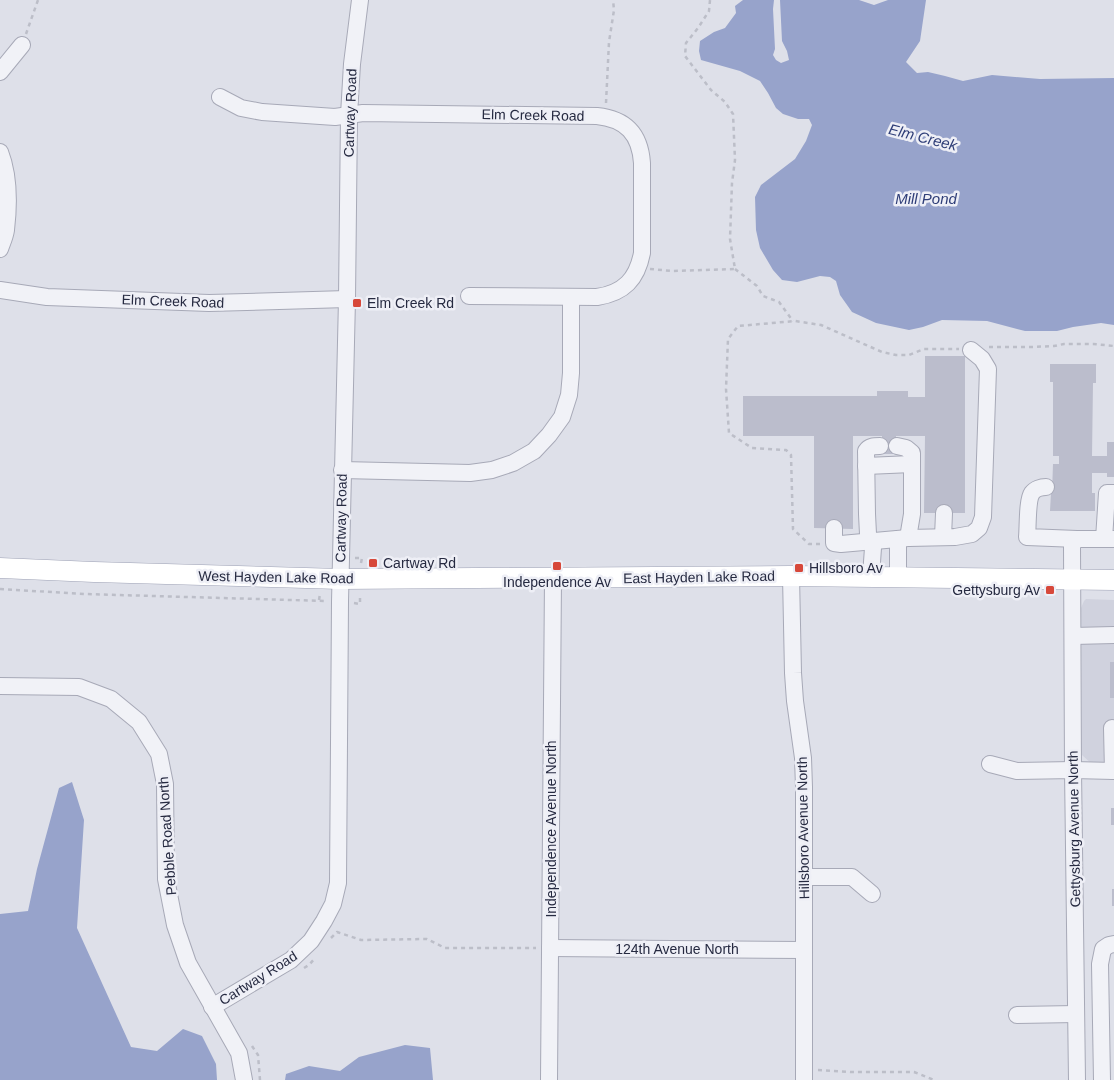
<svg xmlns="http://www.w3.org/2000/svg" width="1114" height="1080" font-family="Helvetica,sans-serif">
<rect width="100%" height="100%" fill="#dee0e9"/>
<path fill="#d0d2de" d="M1086,599L1114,600V764H1092L1082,755L1081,608L1084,601Z"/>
<g fill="#97a3cb">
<path d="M743,0H774L773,9L775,49L773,55L776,60L781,63L789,60L787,51L782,41L780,0H859L874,5L888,0H926L920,41L906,62L917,73L928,72L945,76L963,81L992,75L1040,79L1114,78V325L1101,323L1073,327L1057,331H1025L987,321L942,320L923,327L909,330L876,323L852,312L840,295L836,281L830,277L820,276L797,282L782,280L773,270L760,248L756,230L755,197L761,185L795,159L806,141L812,125L809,119H798L783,114L776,108L768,93L760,81L740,71L701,60L699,51L700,41L714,32L725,28L736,13L735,6Z"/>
<path d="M72,782L84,820L77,928L131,1047L157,1051L183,1029L202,1036L216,1064L217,1080H0V914L28,911L37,869L59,788Z"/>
<path d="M405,1045L430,1048L433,1080H285L286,1074L309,1066L340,1071L359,1057Z"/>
</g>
<g fill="#bbbdcc">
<path d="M925,356H965V513H924L925,436H896V454H882V436H853V529L814,528V436H743V396H877V391H908V397H925Z"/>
<path d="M1050,364H1096V383H1093L1092,456H1107V442H1114V477H1107V473H1092V493H1095V511H1050L1051,493H1052L1053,464H1059V456H1053V382H1050Z"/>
<rect x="1110" y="662" width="4" height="36"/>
<rect x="1111" y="808" width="3" height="17"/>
<rect x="1112" y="889" width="2" height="17"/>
</g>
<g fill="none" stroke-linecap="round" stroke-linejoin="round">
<defs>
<g id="minor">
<path d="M0,72L22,45"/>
<path d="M220,97L241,108L262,112L335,117L363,113L597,116C626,119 640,134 642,163V253C637,279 624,293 597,297L469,296"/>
<path d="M0,152C9,175 9,205 6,230C5,237 2,243 0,249"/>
<path d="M0,290L47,297L209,303L347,299"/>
<path d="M897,446L906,448L912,453V514L908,538"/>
<path d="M866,466L912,464"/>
<path d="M342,470L470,473L492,470L513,463L534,451L549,435L562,417L569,395L571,373V297"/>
<path d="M1046,487C1041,487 1035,489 1032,493C1027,500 1028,528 1027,537L1077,539"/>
<path d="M834,528V543L841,544L908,538L955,537L972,534L979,528L983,517L988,369L982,359L971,350"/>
<path d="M943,537L944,513"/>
<path d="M1104,539L1107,493H1114"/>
<path d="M791,576L793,673L795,701L803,758L804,787V1080"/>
<path d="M871,576L873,548L868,534L867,514L866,451C869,446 874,446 880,446"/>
<path d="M898,577V539"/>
<path d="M1073,636L1114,635"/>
<path d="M0,686L79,687L111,699L139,722L159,754L165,784L166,879L175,925L188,963L239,1053L244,1080"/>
<path d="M1112,728L1113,771"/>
<path d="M990,764L1017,771L1073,770L1114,771"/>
<path d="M804,877H852L872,894"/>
<path d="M550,948L804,950"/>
<path d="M212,1007L291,960L311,941L324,921L333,904L338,883L340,602L347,299L349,115L352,64L360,0"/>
<path d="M1017,1015L1076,1014"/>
<path d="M549,1080L553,578"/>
<path d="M1077,1080L1073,770L1072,545L1077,539H1114"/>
<path d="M1102,1080L1100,964L1103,949L1109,945L1114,944"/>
</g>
<path id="major" d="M0,568L94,572L340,579L791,576L1114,580"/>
</defs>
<use href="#minor" stroke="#a7a9b7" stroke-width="18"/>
<use href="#major" stroke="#9da1b5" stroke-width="21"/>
<g stroke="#bcbec8" stroke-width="2.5" stroke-dasharray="4 4" stroke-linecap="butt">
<path d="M26,34L38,0"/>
<path d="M606,103L609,42L614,10L613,0"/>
<path d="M650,269L672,271L735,269L730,239L732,183L735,160L733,114L725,102L711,90L685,56L686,43L698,28L709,11L710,0"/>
<path d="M735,269L757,286L763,296L779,302L793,321"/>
<path d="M989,347H1031L1054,346L1064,344H1093L1114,346"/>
<path d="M820,544H809L793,529L791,455L786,450L752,448L729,433L726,389L728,339L738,326L795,321L821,325L882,352L896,355H909L924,349H959"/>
<path d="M355,558H362L361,563"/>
<path d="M0,589L84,594L326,601"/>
<path d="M319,600L320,594"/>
<path d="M354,603L360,604V594"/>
<path d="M331,938L337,932L361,940L427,939L445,948H536"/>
<path d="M304,968L309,965L315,958"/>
<path d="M252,1046L258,1055L260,1080"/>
<path d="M818,1070L852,1072H914L934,1080"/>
</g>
<use href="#minor" stroke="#f1f2f7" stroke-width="16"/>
<use href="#major" stroke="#fff" stroke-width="20"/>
</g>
<g fill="#d7483a" stroke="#eeeff6" stroke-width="2">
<rect x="352" y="298" width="10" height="10" rx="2.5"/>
<rect x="368" y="558" width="10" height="10" rx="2.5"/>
<rect x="552" y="561" width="10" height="10" rx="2.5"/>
<rect x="794" y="563" width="10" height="10" rx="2.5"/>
<rect x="1045" y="585" width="10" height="10" rx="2.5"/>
</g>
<g text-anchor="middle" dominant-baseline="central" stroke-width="5" stroke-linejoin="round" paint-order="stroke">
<g font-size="14" fill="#262a41" stroke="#eeeff6">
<text transform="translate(350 113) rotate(-88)">Cartway Road</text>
<text transform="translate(533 115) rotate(1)">Elm Creek Road</text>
<text transform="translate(173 301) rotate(2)">Elm Creek Road</text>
<text transform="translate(341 518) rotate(-89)">Cartway Road</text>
<text transform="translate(276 577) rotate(1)">West Hayden Lake Road</text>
<text transform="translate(699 577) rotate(-1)">East Hayden Lake Road</text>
<text transform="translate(803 828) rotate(-91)">Hillsboro Avenue North</text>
<text transform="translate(551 829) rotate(-90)">Independence Avenue North</text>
<text transform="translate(1074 829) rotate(-91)">Gettysburg Avenue North</text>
<text transform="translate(167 836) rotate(-94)">Pebble Road North</text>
<text x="677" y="949">124th Avenue North</text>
<text transform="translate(258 978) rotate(-32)">Cartway Road</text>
</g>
<g font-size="14" fill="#262a41" stroke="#eeeff6" text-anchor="start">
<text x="367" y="303">Elm Creek Rd</text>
<text x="383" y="563">Cartway Rd</text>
<text x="809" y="568">Hillsboro Av</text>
<text x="557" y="582" text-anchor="middle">Independence Av</text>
<text x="1040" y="590" text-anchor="end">Gettysburg Av</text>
</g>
<g font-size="15" font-style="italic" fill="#2e3d77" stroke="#eeeff6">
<text transform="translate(923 137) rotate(14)">Elm Creek</text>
<text x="926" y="198">Mill Pond</text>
</g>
</g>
</svg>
